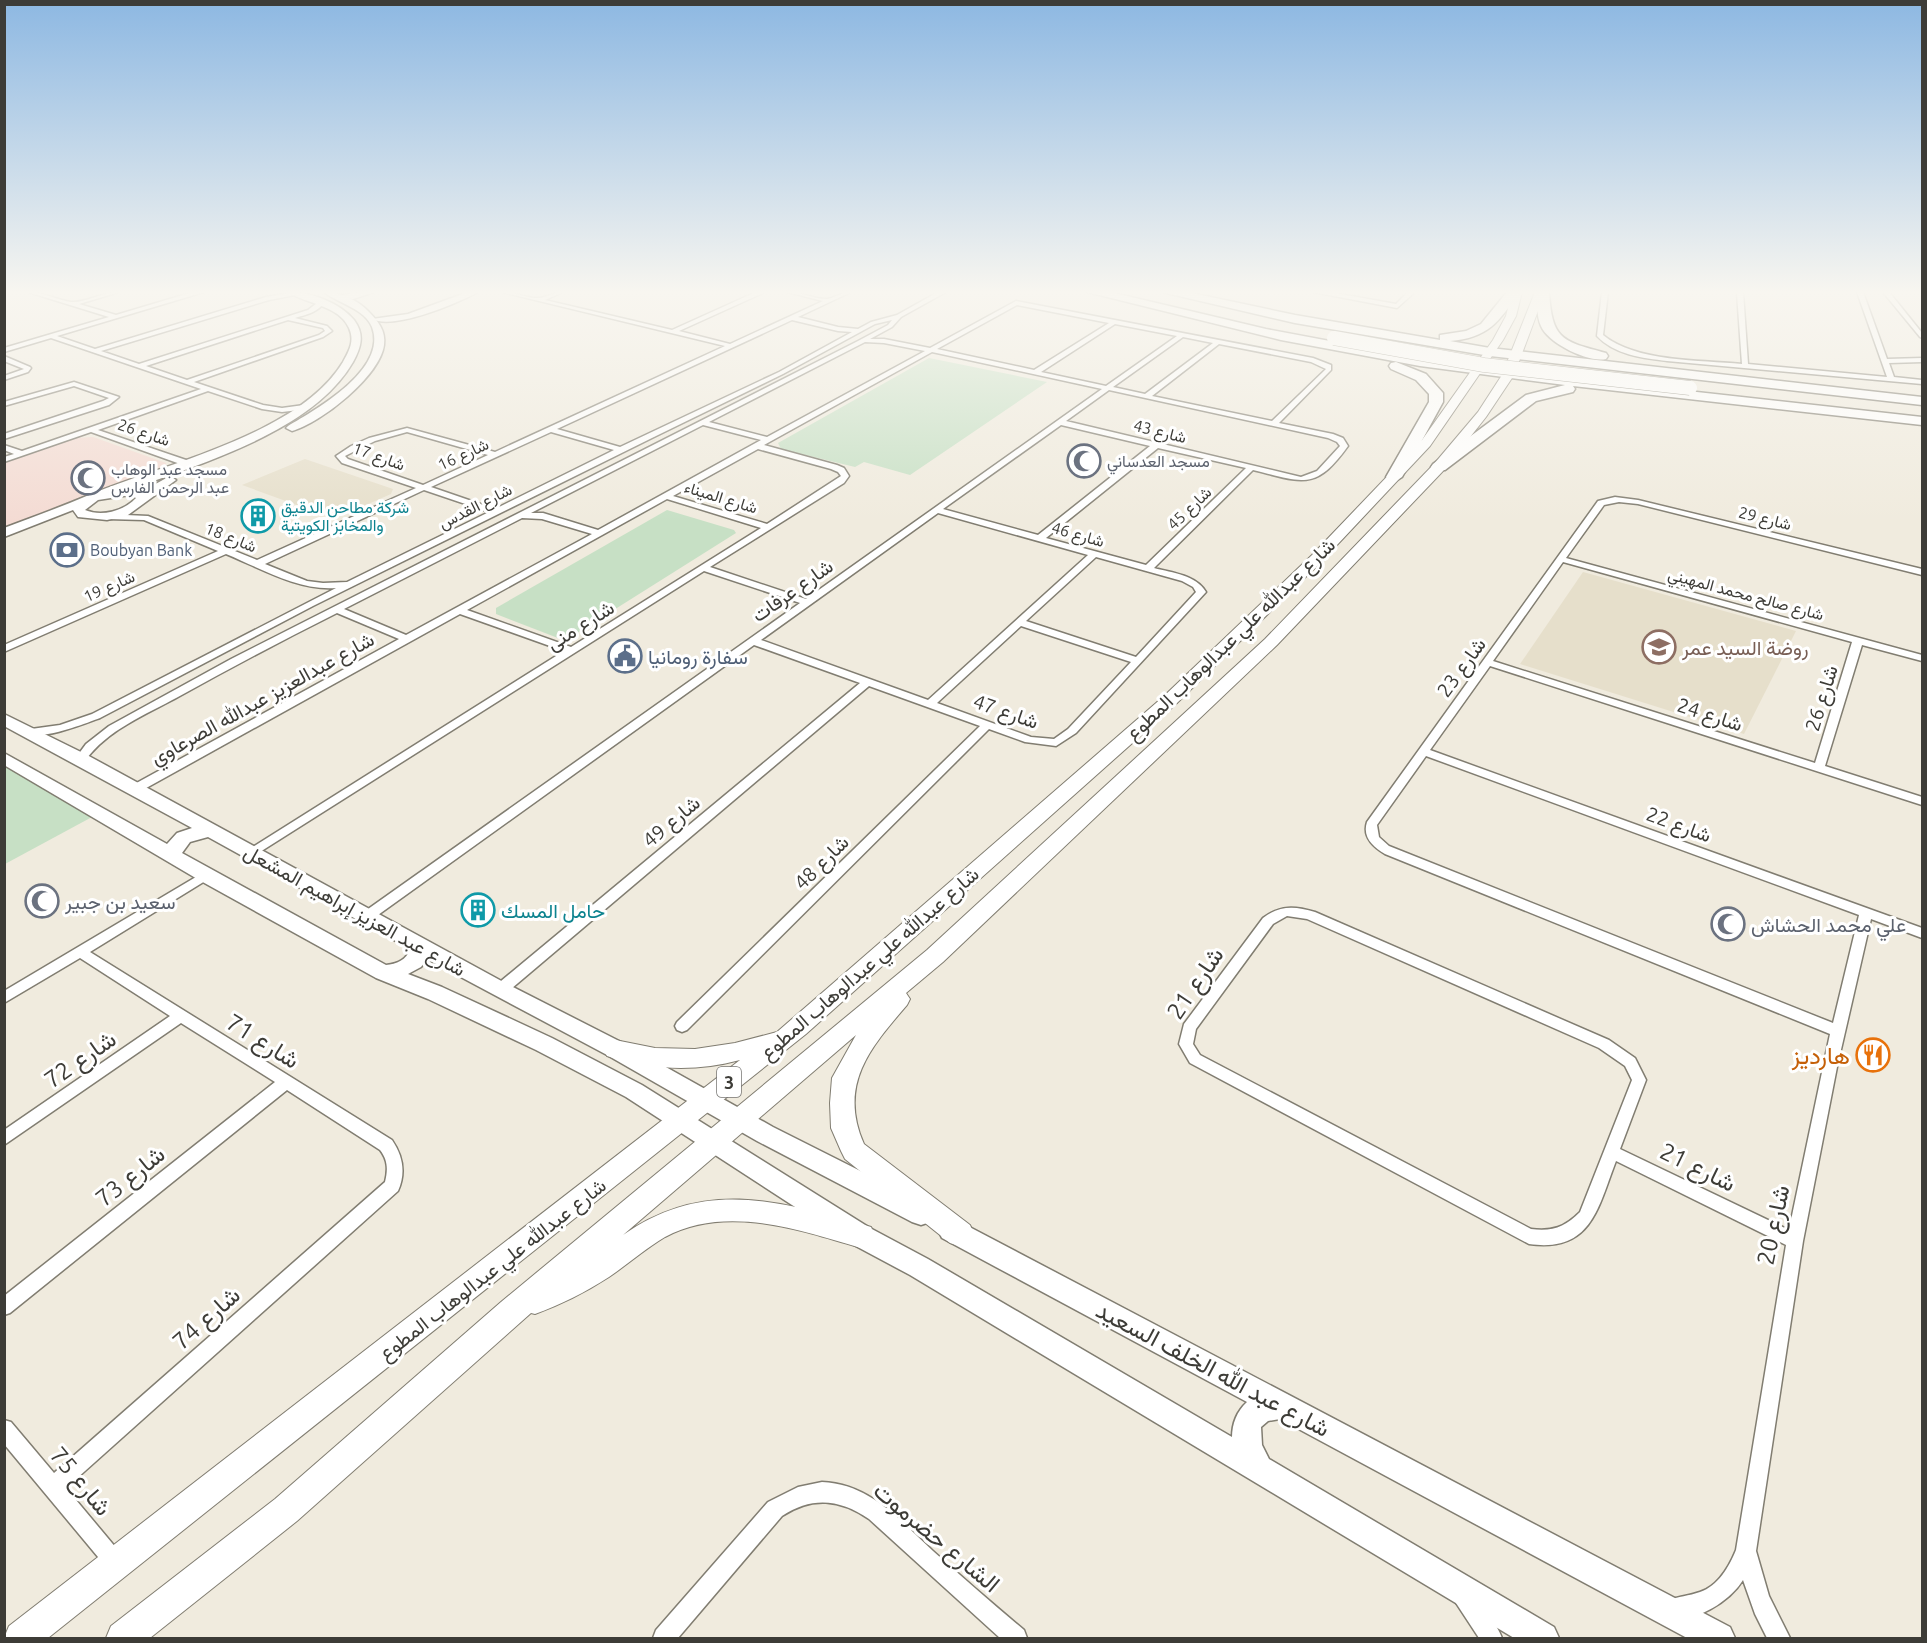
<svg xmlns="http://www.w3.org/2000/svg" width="1927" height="1643" font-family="Ubuntu,Vazirmatn,sans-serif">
<rect width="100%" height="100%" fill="#f0ebde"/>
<path fill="#f4dbd3" d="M93,437L166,463V468L64,509L5,527V463L74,438Z"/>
<g fill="#e6dfcb">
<path d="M305,459L393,489L391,494L341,516L323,510L316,512L242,485Z"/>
<path d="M1583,572L1796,631L1744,734L1520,664Z"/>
</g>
<g fill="#c7e0c5">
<path d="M929,358L1047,382L910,475L864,462L855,467L781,449L778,443Z"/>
<path d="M667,510L734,530L736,533L574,635L558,638L496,614V608Z"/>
<path d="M5,763L92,817L5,864Z"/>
</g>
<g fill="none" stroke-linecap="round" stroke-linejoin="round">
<defs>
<g id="minor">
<path d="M28,292C44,292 56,300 71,302C85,303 103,292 119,292L79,304L116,315L193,292H204L57,336L95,349L266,297L295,292L300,294L269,300L101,351L139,364L308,310L321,300L324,302C319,312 305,315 295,318L327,326L332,331L323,337L194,382L263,405L282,408L304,405H307V409L282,412L262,409L208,391L98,430L189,461V465H183L91,432L4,462V457L14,454L4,450V445L22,451L201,389L51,338L4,352V348L109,317ZM288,320L323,328L325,331L319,335L187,380L146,366Z"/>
<path d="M363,292H374L353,299L335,296Z"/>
<path d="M468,292H478C456,304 394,330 372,319L408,314Z"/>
<path d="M502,292C514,292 527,298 538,298C546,298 554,292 563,292L545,300L672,330L756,292H765L679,331L730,344L823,301L787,292C801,292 814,299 827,299C835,298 842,292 851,292L798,317L838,327L858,329L871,322L897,315L938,292H946L901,317L892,327L870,339H884L930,348L1016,301L1313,358L1331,365V370L1279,423L1333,434L1343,438L1348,446C1315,492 1302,482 1253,470L1154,568C1173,573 1196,575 1206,592L1076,733L1056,746L1025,742L989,729L687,1030L682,1032L677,1030L675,1026L677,1022L980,726L869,686L505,994L500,995L495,994L493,990L495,986L860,683L754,645L371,920H361L359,917L361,914L800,603L704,571L252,857L246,853L248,850L564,651L460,614L139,792H131L129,789L131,786L399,639L337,613C283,640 230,668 178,697C145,715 107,730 85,761H77L75,759L86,744L109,726L231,659L858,341L888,325L892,320L875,324L783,374L654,437L313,606L100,718C84,724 39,742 26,732L31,729L60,725L92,714L336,588C298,591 260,568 226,554L4,652V645L218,551L144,520L107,519L104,518V514L148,516L257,560L416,488L342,463L336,456L351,446L369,438L407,428L495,452L725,346ZM1017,305L1109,323L1034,370L937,349ZM792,320L838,331L852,332L779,372L620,447L557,429ZM1115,324L1177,336L1106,386L1041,372ZM1183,337L1213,343L1145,394L1113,387ZM865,342L884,343L925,351L767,437L709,422ZM1219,344L1311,362L1326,369L1272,421L1152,396ZM932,352L1102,389L806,599L710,567L844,483L849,476L844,468L837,465L764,445ZM1109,390L1328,438L1337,442L1340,446L1317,471L1301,477L1066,421ZM703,425L761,440L598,530L543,513H531ZM1061,425L1150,446L1038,535L943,509ZM407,432L488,455L423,485L348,459L345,456L375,441ZM551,432L614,450L495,509L431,487ZM1158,448L1246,468L1146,565L1046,538ZM758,449L831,469L838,472L841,476L767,524L673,496ZM424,490L489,512L347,582L323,583L307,581L265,564ZM667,499L761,528L571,647L467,610ZM938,513L1088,555L928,700L761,640ZM522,518L542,519L592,534L406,635L344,609ZM1096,557L1182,581L1193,587L1196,592L1136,657L1026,621ZM1021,626L1131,662L1068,729L1054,739L1031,737L937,703Z"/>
<path d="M1313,292H1329L1396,304L1408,292H1415L1397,308Z"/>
<path d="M1602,292H1608L1603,335C1635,362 1701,360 1742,364L1737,293L1743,292L1748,364L1887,377L1857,292H1863L1887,359L1922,358V362L1889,363L1894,377L1922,380V384L1667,361C1642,358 1615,355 1597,336Z"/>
<path d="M1883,292H1889L1922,333V338L1920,337Z"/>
<path d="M4,356L30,367L31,368L28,372L4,380V376L24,369L4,361Z"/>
<path d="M74,382L119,397L109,405L4,439V434L103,401L109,398L74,386L4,406V402Z"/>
<path d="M1615,497L1638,500L1922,569V575L1638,504L1619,502L1604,505L1566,558L1922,655V661L1862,645L1825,766L1922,797V805L1490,666L1430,750L1922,928V938L1871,919L1837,1067L1803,1241L1756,1551L1769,1596L1790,1638H1767L1755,1614L1743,1580C1730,1601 1693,1626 1668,1615L1664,1608L1668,1601C1678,1596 1689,1596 1700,1592C1718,1586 1729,1567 1736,1550L1786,1245L1616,1161C1598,1207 1592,1253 1529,1244L1190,1063L1179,1044L1184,1024L1263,918C1280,905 1295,906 1315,912L1609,1040L1635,1058L1646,1080L1620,1149L1789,1230L1830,1034L1385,854C1373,847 1362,837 1367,822L1598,501ZM1563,562L1852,642L1815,763L1493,661ZM1426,756L1859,915L1833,1023L1389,846L1379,837L1377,825ZM1287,916L1307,919L1599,1048L1625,1066L1632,1080L1580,1212C1565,1227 1552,1232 1531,1229L1200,1055L1193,1044L1196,1029L1273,924Z"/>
<path d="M206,871L210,872L212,875L210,878L90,952L392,1140C403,1156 406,1173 398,1191L66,1488L122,1555L125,1562L122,1569L115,1572L108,1569L4,1444V1420L11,1422L54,1473L385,1182C388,1170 388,1160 380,1150L287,1090L10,1313L4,1315V1296L275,1082L181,1023L4,1145V1130L170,1016L80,958L4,1003V991Z"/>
<path d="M822,1482C871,1484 900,1521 933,1551C963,1578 993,1604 1024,1630L1027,1638H1000L869,1519C840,1499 812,1496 782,1516L678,1638H653L656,1630L768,1502L798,1487Z"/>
<path d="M1467,1592C1480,1598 1497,1625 1502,1638H1479L1456,1603L1460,1596Z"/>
</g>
<g id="secondary">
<path d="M288,292C310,292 339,302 354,320C365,335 361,347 353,362C314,430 204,463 133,488L143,491L170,476L176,480L128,515L107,520L78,517L73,510L4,537V528C33,517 61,507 89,495C163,464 299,435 343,362C349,351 355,341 349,328C339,305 306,304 288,292ZM130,495L136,498C124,511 102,517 85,510L98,500Z"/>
<path d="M324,292C340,292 358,300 369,312C378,321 386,331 384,345C380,376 321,423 292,431L286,428L288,426C317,409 388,369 372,327C364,308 339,304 324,292Z"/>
<path d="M4,714L87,755L507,984L623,1043L773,1127L930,1206L933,1214L930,1222L921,1225L912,1222L757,1141L607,1055L427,959L421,967L408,974L442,987L552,1038L642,1085L870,1228L928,1259L1232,1437C1232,1424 1237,1411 1247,1402L942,1238L938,1230L942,1222L951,1219L960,1222L1730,1627L1735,1638H1687L1280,1419L1268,1421L1261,1427L1262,1445L1269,1459L1554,1627L1559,1638H1514L910,1275L852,1244L626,1097L536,1050L428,999L376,978L199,880L4,765V753L167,844L177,833L192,828L4,726ZM208,837L410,949C407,960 396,964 386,965L182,853L190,842Z"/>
</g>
<g id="primary">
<path d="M1512,292H1522L1516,316L1503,340L1430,446L1322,561L1175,705L806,1034L48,1638H4L9,1626L740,1060C696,1072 650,1070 607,1056L603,1049L607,1042L615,1040L655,1048L695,1049L735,1043L777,1032L1163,697L1312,555L1422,440L1493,340L1506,316Z"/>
<path d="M1535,292H1545L1514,375L1486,417L1444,470L1277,645L943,962L906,993L910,999L907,1005C870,1048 838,1085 864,1144L970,1225L974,1234L970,1243L960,1246L950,1243L845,1159L841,1151L831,1128L830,1103L832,1078L856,1035L623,1235C702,1179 776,1200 861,1224L871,1227L875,1236L871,1245L861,1248C800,1230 726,1204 665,1237C645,1249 628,1264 609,1277C586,1292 560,1305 535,1314L531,1313L297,1521L150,1638H106L111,1626L275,1499L501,1302L927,950L1265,639L1434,464L1478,412L1502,375Z"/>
</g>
<g id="motorway">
<path d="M1087,292H1110L1266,329L1420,358L1508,371L1922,417V425L1573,386L1575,389L1573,392L1536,401L1445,470H1433L1431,467L1433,464L1526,395L1565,385L1420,366L1281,340Z"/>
<path d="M1162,292H1187L1295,315L1440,340V335L1466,331L1481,324L1507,292H1519C1499,322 1488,338 1450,341L1490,348L1922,397V405L1490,356L1295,323Z"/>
<path d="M1537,292H1549C1552,340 1562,341 1606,353L1608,356L1606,359C1588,363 1548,343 1541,326C1536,316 1538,303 1537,292Z"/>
<path d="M1396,362L1426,374L1443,393V402L1402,477L1394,482L1386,477L1429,402V394L1416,380L1391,369L1389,366L1391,363Z"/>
</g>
</defs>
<use href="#minor" stroke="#817d71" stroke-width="3"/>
<use href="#secondary" stroke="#817d71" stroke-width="3"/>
<use href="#primary" stroke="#817d71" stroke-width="2"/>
<use href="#motorway" stroke="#817d71" stroke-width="3"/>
<use href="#minor" fill="#fff" fill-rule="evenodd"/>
<use href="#secondary" fill="#fff" fill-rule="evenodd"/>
<use href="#primary" fill="#fff" fill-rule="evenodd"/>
<use href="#motorway" fill="#fff" fill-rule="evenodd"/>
<defs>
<path id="motorway-bridge" d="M1334,338L1484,365L1690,388"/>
</defs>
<use href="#motorway-bridge" stroke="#817d71" stroke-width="15" stroke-linecap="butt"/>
<use href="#motorway-bridge" stroke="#fff" stroke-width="14"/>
</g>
<linearGradient id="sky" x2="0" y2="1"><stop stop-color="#8db8e2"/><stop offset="0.56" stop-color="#f8f6f0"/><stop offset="1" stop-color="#f8f6f0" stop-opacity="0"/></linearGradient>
<rect width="1927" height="522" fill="url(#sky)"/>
<defs>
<symbol id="mosque-ring" viewBox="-11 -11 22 22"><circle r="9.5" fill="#fff" stroke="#6b7280" stroke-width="1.5"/><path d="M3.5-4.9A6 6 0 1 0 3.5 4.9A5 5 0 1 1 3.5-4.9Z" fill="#6b7280"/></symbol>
<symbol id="building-ring" viewBox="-11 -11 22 22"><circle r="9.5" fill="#fff" stroke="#0f9aa8" stroke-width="1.5"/><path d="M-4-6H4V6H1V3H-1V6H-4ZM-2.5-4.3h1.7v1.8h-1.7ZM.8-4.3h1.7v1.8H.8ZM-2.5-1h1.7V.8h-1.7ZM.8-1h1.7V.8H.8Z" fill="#0f9aa8"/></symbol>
<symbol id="bank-ring" viewBox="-11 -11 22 22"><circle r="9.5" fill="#fff" stroke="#5c6f8a" stroke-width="1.5"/><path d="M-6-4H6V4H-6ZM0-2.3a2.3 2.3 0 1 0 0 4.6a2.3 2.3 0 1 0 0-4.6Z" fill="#5c6f8a"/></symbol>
<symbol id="school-ring" viewBox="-11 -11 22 22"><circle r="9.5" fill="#fff" stroke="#8d6e63" stroke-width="1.5"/><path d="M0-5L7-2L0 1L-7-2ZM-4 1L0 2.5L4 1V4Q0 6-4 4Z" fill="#8d6e63"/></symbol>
<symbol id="civic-ring" viewBox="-11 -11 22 22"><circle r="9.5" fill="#fff" stroke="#5c6f8a" stroke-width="1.5"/><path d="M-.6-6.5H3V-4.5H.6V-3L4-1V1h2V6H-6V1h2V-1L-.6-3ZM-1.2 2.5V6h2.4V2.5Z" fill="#5c6f8a"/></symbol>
<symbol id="restaurant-ring" viewBox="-11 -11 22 22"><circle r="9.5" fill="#fff" stroke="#e8710a" stroke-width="1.5"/><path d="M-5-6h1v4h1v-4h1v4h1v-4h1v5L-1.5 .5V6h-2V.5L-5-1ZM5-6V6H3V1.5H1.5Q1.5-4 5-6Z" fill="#e8710a"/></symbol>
</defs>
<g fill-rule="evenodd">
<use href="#mosque-ring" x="1065" y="442" width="38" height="38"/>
<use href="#mosque-ring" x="69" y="459" width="38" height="38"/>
<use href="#building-ring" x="239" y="497" width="38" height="38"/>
<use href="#bank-ring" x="48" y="531" width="38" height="38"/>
<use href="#school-ring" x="1640" y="628" width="38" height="38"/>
<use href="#civic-ring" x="606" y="637" width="38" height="38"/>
<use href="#mosque-ring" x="23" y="882" width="38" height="38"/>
<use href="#building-ring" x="459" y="891" width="38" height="38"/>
<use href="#mosque-ring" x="1709" y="905" width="38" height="38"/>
<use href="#restaurant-ring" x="1854" y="1036" width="38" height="38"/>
</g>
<g text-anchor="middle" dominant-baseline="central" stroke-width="6" stroke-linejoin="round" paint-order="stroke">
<g font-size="16" fill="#3d3c37" stroke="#fff">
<text transform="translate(1160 431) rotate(14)">شارع 43</text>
<text transform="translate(144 432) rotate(19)">شارع 26</text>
<text transform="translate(463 454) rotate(-25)">شارع 16</text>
<text transform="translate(379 456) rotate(20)">شارع 17</text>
<text transform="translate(721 497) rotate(17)">شارع الميناء</text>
<text transform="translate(475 506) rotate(-27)">شارع القدس</text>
<text transform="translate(1189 508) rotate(-44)">شارع 45</text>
<text transform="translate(1765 518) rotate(14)">شارع 29</text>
<text transform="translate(1078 534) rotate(16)">شارع 46</text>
<text transform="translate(231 537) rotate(22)">شارع 18</text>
<text transform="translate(109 586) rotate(-24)">شارع 19</text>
<text transform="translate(1746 594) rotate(15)">شارع صالح محمد المهيني</text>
</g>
<g font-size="16" fill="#5b616d" stroke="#fff" text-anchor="start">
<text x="1107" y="461">مسجد العدساني</text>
<text x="111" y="469">مسجد عبد الوهاب<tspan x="111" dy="18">عبد الرحمن الفارس</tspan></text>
</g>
<g font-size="16" fill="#0d838f" stroke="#fff" text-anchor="start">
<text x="281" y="507">شركة مطاحن الدقيق<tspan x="281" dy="18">والمخابز الكويتية</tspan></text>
</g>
<g font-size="16" fill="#4e5e75" stroke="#fff" text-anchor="start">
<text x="90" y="550">Boubyan Bank</text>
</g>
<rect fill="#fff" stroke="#777673" stroke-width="1.5" x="717" y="1067" width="24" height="30" rx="4.5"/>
<g font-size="18" font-weight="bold" fill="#3d3c37">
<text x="729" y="1082">3</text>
</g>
<g font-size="20" fill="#3d3c37" stroke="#fff">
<text transform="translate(792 590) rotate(-35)">شارع عرفات</text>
<text transform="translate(580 625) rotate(-32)">شارع منى</text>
<text transform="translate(1230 639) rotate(-44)">شارع عبدالله علي عبدالوهاب المطوع</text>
<text transform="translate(1461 667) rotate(-54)">شارع 23</text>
<text transform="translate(262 698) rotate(-29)">شارع عبدالعزيز عبدالله الصرعاوي</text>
<text transform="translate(1821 698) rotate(-73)">شارع 26</text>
<text transform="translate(1006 711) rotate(19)">شارع 47</text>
<text transform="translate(1710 714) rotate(18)">شارع 24</text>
<text transform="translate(671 821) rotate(-40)">شارع 49</text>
<text transform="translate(1679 824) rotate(20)">شارع 22</text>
<text transform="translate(821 862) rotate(-45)">شارع 48</text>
<text transform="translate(355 910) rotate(29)">شارع عبد العزيز إبراهيم المشعل</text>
<text transform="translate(869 963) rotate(-41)">شارع عبدالله علي عبدالوهاب المطوع</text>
<text transform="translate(492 1269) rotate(-38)">شارع عبدالله علي عبدالوهاب المطوع</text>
</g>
<g font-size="20" fill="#785e54" stroke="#fff" text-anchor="start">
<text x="1682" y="647">روضة السيد عمر</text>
</g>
<g font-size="20" fill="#4e5e75" stroke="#fff" text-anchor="start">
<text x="648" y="656">سفارة رومانيا</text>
</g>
<g font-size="20" fill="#5b616d" stroke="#fff" text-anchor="start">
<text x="65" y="901">سعيد بن جبير</text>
<text x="1751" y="924">علي محمد الحشاش</text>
</g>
<g font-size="20" fill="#0d838f" stroke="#fff" text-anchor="start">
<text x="501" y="910">حامل المسك</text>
</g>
<g font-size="24" fill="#3d3c37" stroke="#fff">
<text transform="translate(1195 983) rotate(-56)">شارع 21</text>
<text transform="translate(263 1041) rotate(32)">شارع 71</text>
<text transform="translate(80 1059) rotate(-35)">شارع 72</text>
<text transform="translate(1698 1167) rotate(26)">شارع 21</text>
<text transform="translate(130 1176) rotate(-39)">شارع 73</text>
<text transform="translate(1773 1225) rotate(-78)">شارع 20</text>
<text transform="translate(206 1318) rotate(-42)">شارع 74</text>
<text transform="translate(1213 1369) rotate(28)">شارع عبد الله الخلف السعيد</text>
<text transform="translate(81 1481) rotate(50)">شارع 75</text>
<text transform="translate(937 1537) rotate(40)">الشارع حضرموت</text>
</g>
<g font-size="24" fill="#c56008" stroke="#fff" text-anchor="end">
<text x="1850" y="1055">هارديز</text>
</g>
</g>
<rect width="1927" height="1643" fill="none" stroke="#3d3c37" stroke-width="12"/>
</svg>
